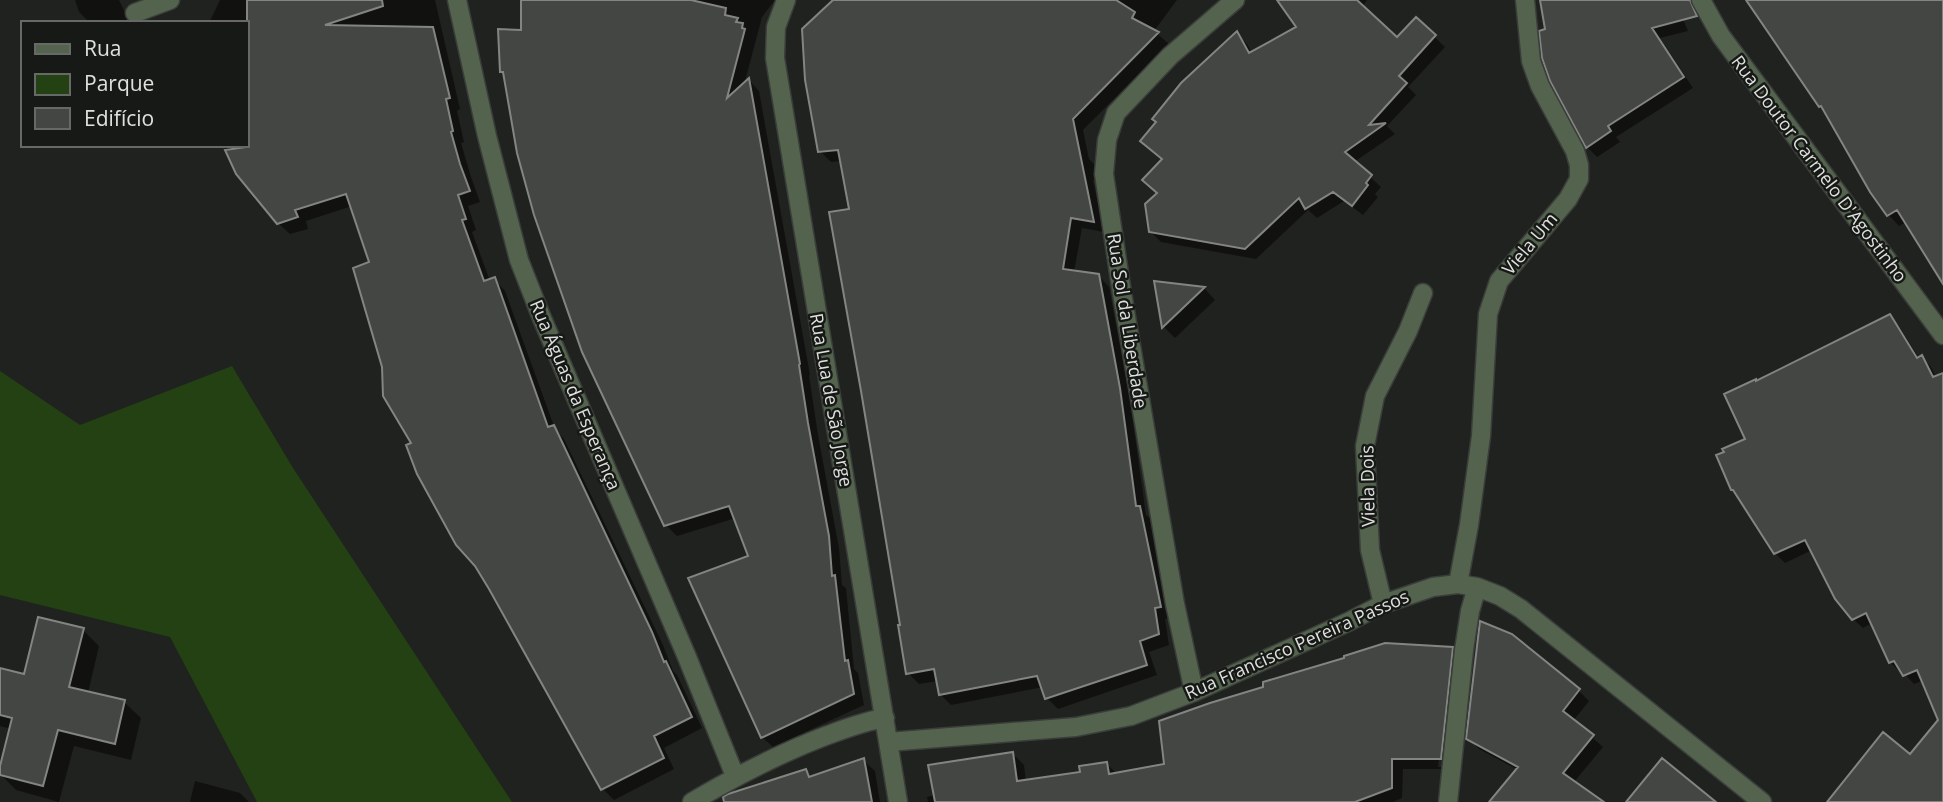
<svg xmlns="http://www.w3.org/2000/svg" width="1943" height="802" font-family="'Open Sans',sans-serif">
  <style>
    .green { fill: #234113 }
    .shadow { fill: #0007; fill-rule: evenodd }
    .building { fill: #434642; stroke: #828581; stroke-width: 2 }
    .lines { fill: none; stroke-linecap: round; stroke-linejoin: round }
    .minor-casing { stroke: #3b3d3a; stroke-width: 21 }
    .minor { stroke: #53634d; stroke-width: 18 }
    .labels { text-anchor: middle; stroke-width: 5; stroke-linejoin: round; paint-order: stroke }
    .street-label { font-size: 18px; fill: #dfe1de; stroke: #171916 }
  </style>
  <rect width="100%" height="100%" fill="#20221f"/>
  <path class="green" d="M232,366L293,468L512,802H257L170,637L0,595V371L80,425Z"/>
  <path class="shadow" d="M75,0H119L130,23H90L79,12Z
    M220,0H435L460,109L457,111L464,142L461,143L471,177L480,202L468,206L476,230L472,232L490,281L494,279L505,291L555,429L564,439L663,645L673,671L677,675L702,728L664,748L674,769L614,800L603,789L491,588L414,444L372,264L352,206L306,221L308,229L290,234L278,223L228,151L221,145H247V23H209Z
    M523,0H775L762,17L744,85L749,80L759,91L810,375H809L818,435L839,548L842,585L846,588L854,669L858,673L864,705L773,747L762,737L750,557L736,518L677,536L666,525L505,75L502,72L523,32Z
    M836,0H1177L1154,31L1169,44L1083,130L1089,159L1104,174L1103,182L1093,180L1104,232L1082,228L1074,272L1098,275L1109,287L1130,400L1146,515L1150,518L1171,618L1165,619L1169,645L1149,652L1157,675L1058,709L1047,698L1043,687L951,705L940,694L938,681L919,684L908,673L851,210L842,161L831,162L820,151Z
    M1279,0H1367L1362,7L1397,40L1416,19L1445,47L1408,87L1416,95L1387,126L1395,134L1354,162L1381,187L1375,194L1378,197L1363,215L1344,201L1317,218L1308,210L1256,259L1161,242L1150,231L1158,193L1237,34L1247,44L1252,53L1299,28Z
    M1542,0H1675L1688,31L1660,38L1693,88L1616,137L1620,142L1597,157L1587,147L1552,81Z
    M1749,0H1943V281L1907,222L1899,226L1888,214L1826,111Z
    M1157,283L1205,289L1215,300L1175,338L1164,327Z
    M1889,316L1899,326L1919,358L1922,357L1931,367L1937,379L1943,385V802H1829L1911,757L1940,721L1924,680L1914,684L1902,671L1900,672L1890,662L1872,623L1863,628L1853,619L1812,550L1785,563L1775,553L1748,440L1757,383Z
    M83,630L99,646L88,693L124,702L141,718L131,760L74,746L59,802L16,790L0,774L11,729L0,726V670L25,676Z
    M1511,636L1579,691L1589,701L1573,721L1603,747L1574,782L1601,802H1491L1518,770L1479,749L1468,738Z
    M1452,649L1463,660L1452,769H1403L1402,798L1393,802H928L927,797L935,795L1013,754L1024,765L1026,782L1082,774L1107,764L1117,774L1166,766ZM1450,656H1454L1442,767H1438Z
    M863,760L875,771L880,802H732L806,771L812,777Z
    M195,781L240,793L249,802H190Z"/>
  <path class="building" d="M247,0H382L383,6L325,25L433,27L450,98L446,99L453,131L451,132L460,164L470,191L458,195L466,219L462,220L484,281L495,277L548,427L554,425L652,632L664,662L666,661L692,717L654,736L664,758L601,790L489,589L475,566L456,545L417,474L406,445L411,443L383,396L382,367L353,268L369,262L346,194L295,210L298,217L277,224L236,174L225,150L247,147Z
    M521,0H691L726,8L725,15L738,18L736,22L743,23L742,28L745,29L727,98L749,78L800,364L799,365L808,423L829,536L832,576L835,575L845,661L848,660L854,694L761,738L688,578L748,556L729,506L664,526L582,352L534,215L517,153L503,72H500L498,29L521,30Z
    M833,0H1116L1135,12L1132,18L1159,32L1073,119L1094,222L1071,218L1063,269L1099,274L1120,388L1136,506H1140L1161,607L1155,608L1159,634L1140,641L1147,665L1045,699L1037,676L939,695L934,669L906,674L898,625H900L861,391L829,212L849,209L838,150L818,152L805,80L802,29Z
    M1277,0H1357L1397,37L1416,17L1436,35L1399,76L1407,83L1369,125L1386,123L1345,152L1372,175L1366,183L1368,185L1352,206L1333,192L1305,209L1299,198L1245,249L1149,232L1145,204L1157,193L1142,180L1162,159L1140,141L1156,122L1152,119L1181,83L1237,31L1249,53L1296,27Z
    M1540,0H1690L1697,16L1652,28L1684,77L1608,126L1611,131L1586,148L1550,81L1542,58L1539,31L1545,29Z
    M1746,0H1943V284L1897,210L1887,216L1870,192L1821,106L1819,107Z
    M1154,281L1205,287L1162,328Z
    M1890,314L1917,358L1922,355L1933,377L1943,373V802H1827L1883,732L1910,754L1938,720L1917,670L1903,676L1894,661L1889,663L1866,613L1852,620L1835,599L1805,540L1774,554L1733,490H1731L1716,455L1724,452L1722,449L1745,439L1724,394L1756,379V381Z
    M38,617L84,628L69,687L125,700L115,744L58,730L43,786L0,775V766L12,718L0,715V668L24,674Z
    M1480,621L1512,634L1580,689L1563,711L1594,735L1563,773L1604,802H1489L1518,767L1466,739Z
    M1385,643L1453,647L1441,759H1392V788L1355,802H935L928,765L1013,752L1017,781L1080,772L1079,766L1107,762L1109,774L1164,764L1159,721L1210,703L1263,687V682L1344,658V656Z
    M864,758L872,802H724L723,797L728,794L806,769L809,777Z
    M1662,758L1716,802H1626Z"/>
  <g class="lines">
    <g class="minor-casing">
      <path id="minor" d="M457,0L487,136L519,260L541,316L687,657L735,776
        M786,0L776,27L775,58L898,802
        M1701,0L1721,36L1943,335
        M135,13L170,0
        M1458,584L1469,525L1481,436L1488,314L1499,281L1568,199L1579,179V165L1575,151L1540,86L1531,61L1525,0
        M1383,604L1370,550L1365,446L1375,396L1408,331L1423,293
        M1194,692L1175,604L1122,293L1104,174L1107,140L1116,113L1170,56L1235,0
        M888,742L1076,727L1131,716L1194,692L1348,622L1383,604L1433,587L1458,584L1477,587L1500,596L1521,609L1762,802
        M692,802C736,776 780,753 828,735C847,728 865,721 885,718
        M1448,802L1464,650L1470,611L1477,587"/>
    </g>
    <use href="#minor" class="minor"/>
  </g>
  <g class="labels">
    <g class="street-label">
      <text transform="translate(1819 169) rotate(53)" y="6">Rua Doutor Carmelo D'Agostinho</text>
      <text transform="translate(1530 244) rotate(-50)" y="6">Viela Um</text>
      <text transform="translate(1127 321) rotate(81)" y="6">Rua Sol da Liberdade</text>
      <text transform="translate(575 395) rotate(67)" y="6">Rua Águas da Esperança</text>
      <text transform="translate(831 400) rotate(80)" y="6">Rua Lua de São Jorge</text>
      <text transform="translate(1368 486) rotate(-91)" y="6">Viela Dois</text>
      <text transform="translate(1297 645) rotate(-24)" y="6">Rua Francisco Pereira Passos</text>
    </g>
  </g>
  <rect x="21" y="21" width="228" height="126" fill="#171916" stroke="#676966" stroke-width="2"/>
  <rect x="35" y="44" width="35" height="10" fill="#53634d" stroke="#676966" stroke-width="2"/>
  <text x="84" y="56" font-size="21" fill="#dfe1de">Rua</text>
  <rect x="35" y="74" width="35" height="21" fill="#234113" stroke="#676966" stroke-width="2"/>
  <text x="84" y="91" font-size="21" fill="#dfe1de">Parque</text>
  <rect x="35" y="108" width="35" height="21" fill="#434642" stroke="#676966" stroke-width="2"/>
  <text x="84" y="126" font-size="21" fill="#dfe1de">Edifício</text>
</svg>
